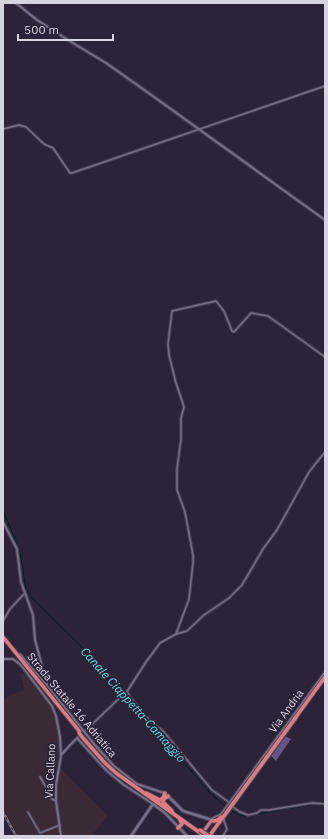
<svg xmlns="http://www.w3.org/2000/svg" width="328" height="839" font-family="'IBM Plex Sans',sans-serif">
  <style>
    .industrial { fill: #392a36 }
    .forest { fill: #685387 }
    .lines { fill: none; stroke-linecap: round; stroke-linejoin: round }
    .stream { stroke: #021d1e; stroke-width: 1 }
    .minor-casing { stroke: #474051; stroke-width: 3.5 }
    .tertiary-casing { stroke: #474051; stroke-width: 4 }
    .secondary-casing { stroke: #474051; stroke-width: 4.5 }
    .primary-casing { stroke: #474051; stroke-width: 5 }
    .trunk-casing { stroke: #474051; stroke-width: 5.5 }
    .minor { stroke: #766d86; stroke-width: 1.5 }
    .tertiary { stroke: #766d86; stroke-width: 2 }
    .secondary { stroke: #766d86; stroke-width: 2.5 }
    .primary { stroke: #c57783; stroke-width: 3 }
    .trunk { stroke: #e07a82; stroke-width: 3.5 }
    .rail-casing { stroke: #7c7587; stroke-width: 2.5 }
    .rail { stroke: #2c2338; stroke-width: 1; stroke-dasharray: 3; stroke-linecap: butt }
    .trunk-bridge-casing { stroke: #474051; stroke-width: 5.5; stroke-linecap: butt }
    .trunk-bridge { stroke: #e07a82; stroke-width: 3.5 }
    .labels { text-anchor: middle; stroke-width: 3.5; stroke-linejoin: round; paint-order: stroke }
    .street-label { font-size: 11px; fill: #d8d3e1; stroke: #2c2338 }
    .water-label { font-size: 12px; font-style: italic; fill: #59dcdc; stroke: #2c2338 }
  </style>
  <rect width="100%" height="100%" fill="#2c2338"/>
  <path class="industrial" d="M25,673L49,704L56,721L59,735L60,748L58,766L108,816L91,836H18L3,809V700L13,694L24,690L21,674Z"/>
  <path class="forest" d="M285,736L291,739L276,761L271,756Z"/>
  <g class="lines">
    <path class="stream" d="M3,510L20,552L26,589L30,596L101,666L211,794L226,807
      M231,810L239,815L246,816L314,804L325,806"/>
    <g class="minor-casing">
      <path id="minor" d="M3,129L19,125L26,127L44,144L53,148L70,173H72L325,86
        M3,621L10,609L24,594
        M176,634L189,599L193,563V555L185,512L177,490V469L181,439V418L184,407L176,383L169,355L168,344L172,311L216,301L224,311L232,331L234,332L251,313L268,316L325,357
        M20,654L46,684
        M127,691L130,697L150,721L163,731L212,790L230,803
        M85,731L128,690L146,662L160,643L176,634L187,631L204,615L229,598L242,585L263,549L277,530L309,472L325,452
        M40,777L50,794
        M56,794L53,795L50,794L52,799L56,801
        M233,807L240,812L248,815L257,813L261,810H269L312,803L325,804
        M28,812L40,833L60,825
        M212,820L213,818L221,814L325,672
        M223,836L227,829L224,821V818L297,718"/>
    </g>
    <g class="tertiary-casing">
      <path id="tertiary" d="M16,3L37,20L68,40L106,63L143,89L325,220
        M3,522L17,549L21,582L33,615L35,640L47,685L94,744L114,766L137,784L164,793
        M3,659H13L21,665L52,706L56,716L60,737L61,756L56,785V801L61,836
        M77,738L106,770L124,785L153,804
        M61,755L73,742L81,735"/>
    </g>
    <g class="secondary-casing">
      <path id="secondary" d="M168,796L183,811L212,820
        M131,836L153,804L165,813L187,836"/>
    </g>
    <g class="primary-casing">
      <path id="primary" d="M200,836L212,820"/>
    </g>
    <g class="trunk-casing">
      <path id="trunk" d="M3,637L80,732
        M83,738L105,763L116,773L199,832
        M146,793L160,800L163,798L165,793
        M168,796L164,799L163,802L172,811
        M214,821L218,820L221,817
        M178,828L182,824L180,820
        M210,835L325,677"/>
    </g>
    <use href="#minor" class="minor"/>
    <use href="#tertiary" class="tertiary"/>
    <use href="#secondary" class="secondary"/>
    <use href="#primary" class="primary"/>
    <use href="#trunk" class="trunk"/>
    <g class="rail-casing">
      <path id="rail" d="M3,812L16,836"/>
    </g>
    <use href="#rail" class="rail"/>
    <g class="trunk-bridge-casing">
      <path id="trunk-bridge" d="M79,733L83,738
        M200,830L209,836"/>
    </g>
    <use href="#trunk-bridge" class="trunk-bridge"/>
  </g>
  <g class="labels">
    <g class="street-label">
      <text transform="translate(72 705) rotate(50)" y="4">Strada Statale 16 Adriatica</text>
      <text transform="translate(286 711) rotate(-54)" y="4">Via Andria</text>
      <text transform="translate(50 771) rotate(-87)" y="4">Via Callano</text>
    </g>
    <g class="water-label">
      <text transform="translate(133 705) rotate(48)" y="4">Canale Ciappetta-Camaggio</text>
    </g>
  </g>
  <rect width="328" height="839" fill="none" stroke="#d8d3e1" stroke-width="8"/>
  <path d="M18 34v6h95v-6" fill="none" stroke="#d8d3e1" stroke-width="2"/>
  <text x="24" y="34" font-size="12" fill="#d8d3e1" stroke="#2c2338" stroke-width="3" paint-order="stroke">500 m</text>
</svg>
